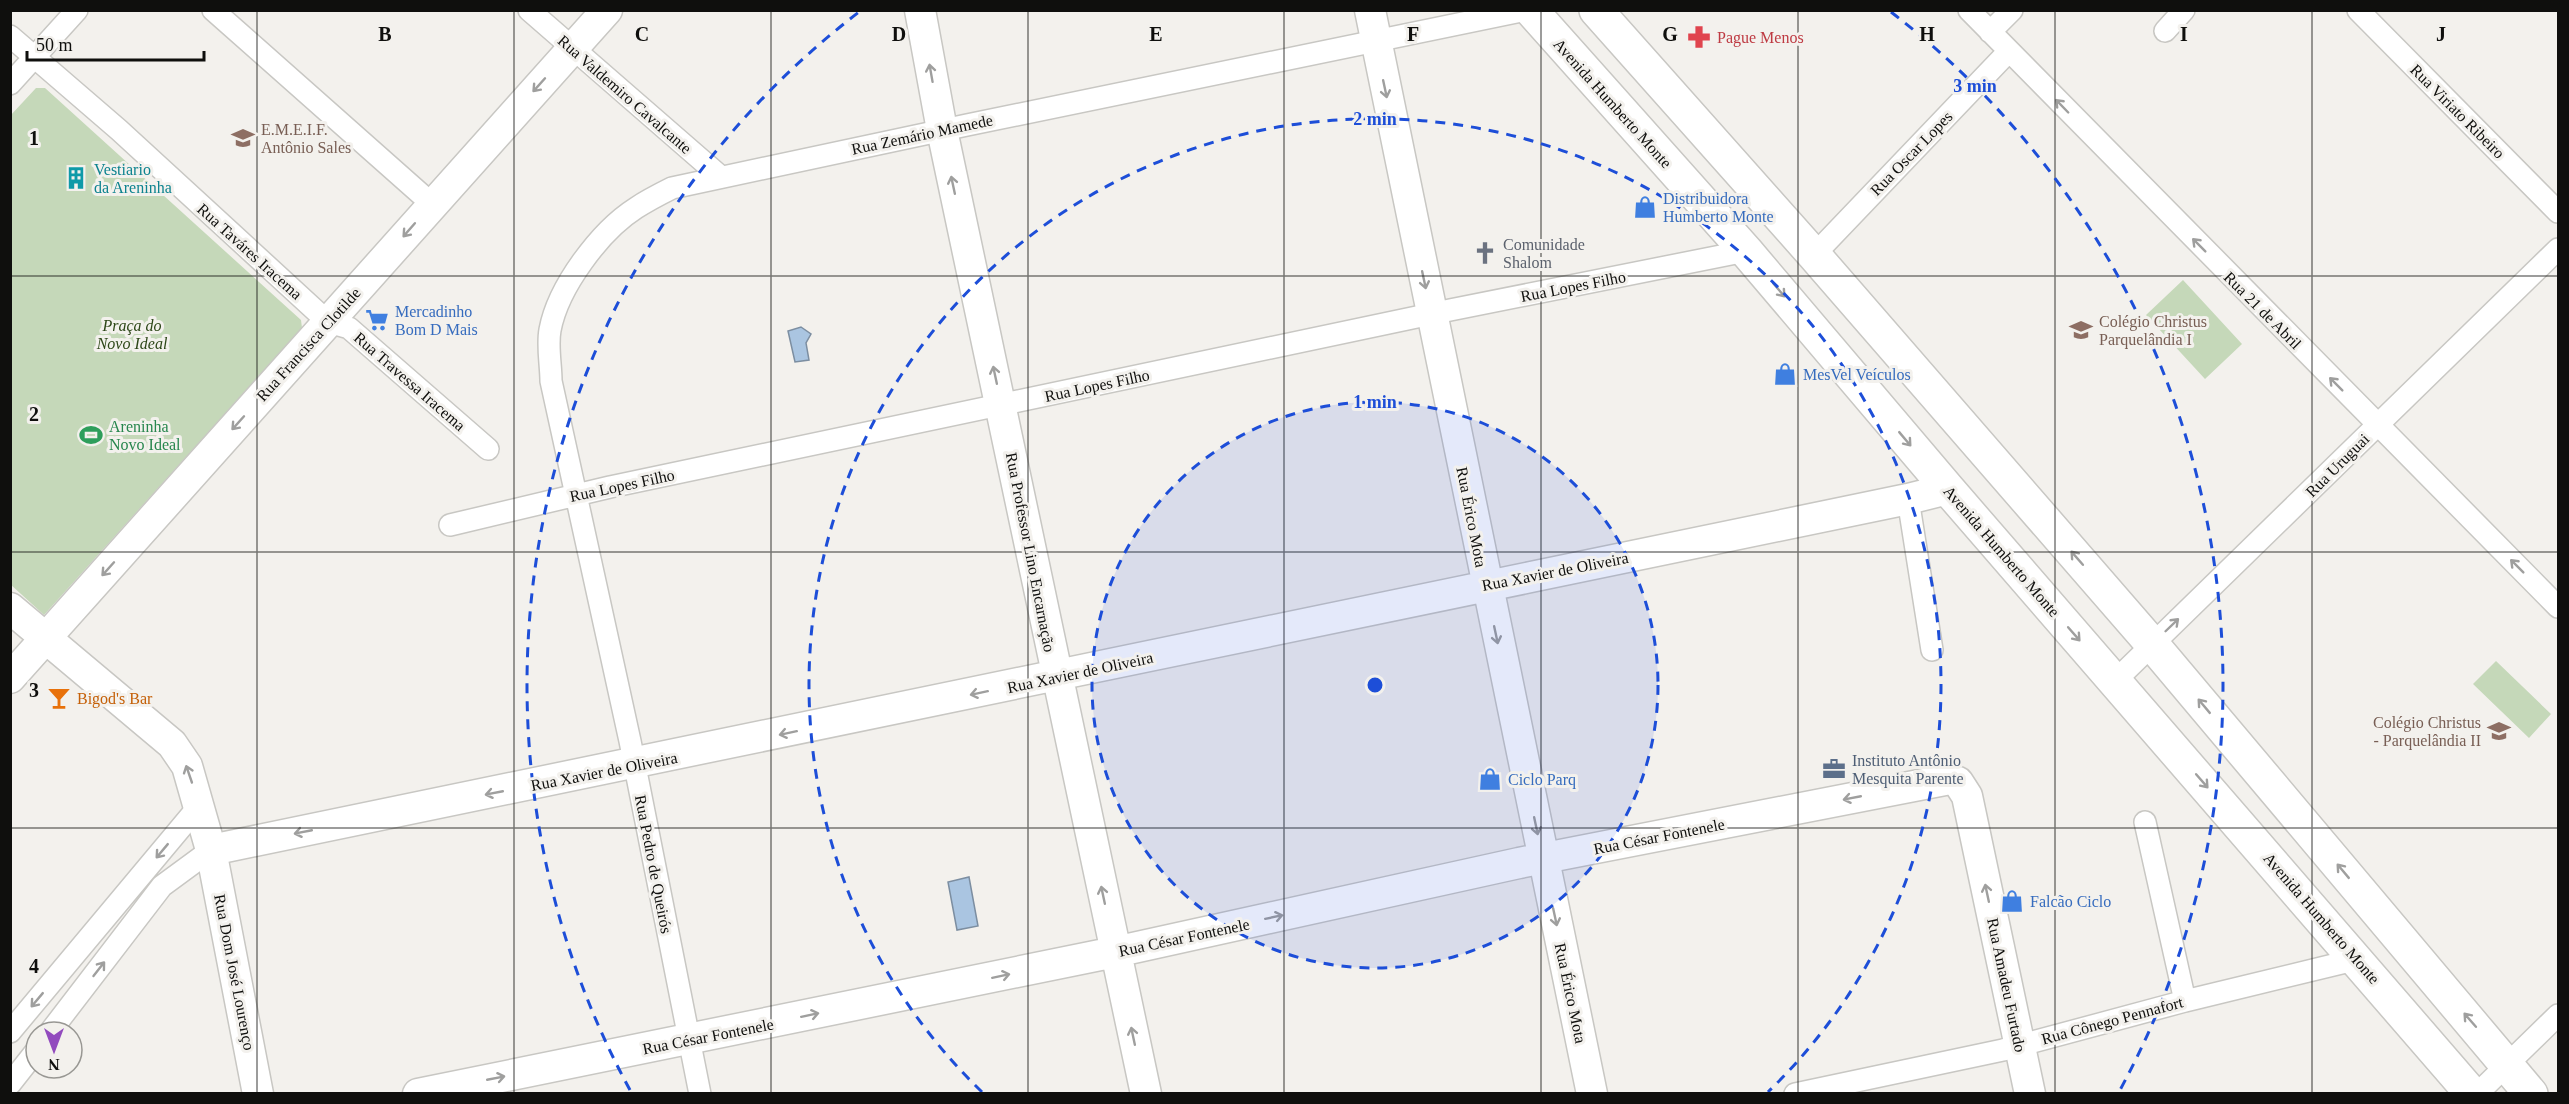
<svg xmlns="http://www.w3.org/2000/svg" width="2569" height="1104" font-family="Georgia,serif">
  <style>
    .green { fill: #c5d8b9 }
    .water { fill: #aac5e1; stroke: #7c8ea1; stroke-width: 1.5 }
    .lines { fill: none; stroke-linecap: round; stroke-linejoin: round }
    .street-casing { stroke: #c8c7c3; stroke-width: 24 }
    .secondary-casing { stroke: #c8c7c3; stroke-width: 33 }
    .primary-casing { stroke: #c8c7c3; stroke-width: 36 }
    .street { stroke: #fff; stroke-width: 21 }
    .secondary { stroke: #fff; stroke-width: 30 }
    .primary { stroke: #fff; stroke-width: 33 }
    .oneway { stroke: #9f9f9e }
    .grid { fill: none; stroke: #0f0f0d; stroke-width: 1.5; stroke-opacity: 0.55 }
    .ring { fill: none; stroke: #1d4ed8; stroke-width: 3; stroke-dasharray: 10 8 }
    .labels { text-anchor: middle; stroke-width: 6; stroke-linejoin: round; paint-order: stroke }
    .health-label { font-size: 16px; fill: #be3a42; stroke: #f3f1ed; text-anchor: start }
    .street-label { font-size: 16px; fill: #0f0f0d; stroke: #f3f1ed }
    .education-label { font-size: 16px; fill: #785e54; stroke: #f3f1ed; text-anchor: start }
    .culture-label { font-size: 16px; fill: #0d838f; stroke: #f3f1ed; text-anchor: start }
    .shop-label { font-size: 16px; fill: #366cbe; stroke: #f3f1ed; text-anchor: start }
    .worship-label { font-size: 16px; fill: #5b616d; stroke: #f3f1ed; text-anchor: start }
    .park-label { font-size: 16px; font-style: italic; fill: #2d4718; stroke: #f3f1ed }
    .leisure-label { font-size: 16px; fill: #27864d; stroke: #f3f1ed; text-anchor: start }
    .food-label { font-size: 16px; fill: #c56008; stroke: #f3f1ed; text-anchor: start }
    .service-label { font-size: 16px; fill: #4e5e75; stroke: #f3f1ed; text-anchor: start }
    .grid-label { font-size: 20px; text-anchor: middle; font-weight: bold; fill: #0f0f0d; stroke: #f3f1ed; stroke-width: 6; stroke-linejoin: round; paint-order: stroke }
    .centre { fill: #1d4ed8; stroke: #f3f1ed; stroke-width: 3 }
    .ring-label { font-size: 18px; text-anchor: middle; font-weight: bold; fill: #1d4ed8; stroke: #f3f1ed; stroke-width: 6; stroke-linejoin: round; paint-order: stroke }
  </style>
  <rect width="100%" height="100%" fill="#f3f1ed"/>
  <path class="green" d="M36,88H45L301,320L302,328L44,615L10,584V116Z
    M2183,280L2242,344L2205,379L2146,315Z
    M2496,661L2551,714L2529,738L2473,684Z"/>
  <path class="water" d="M801,327L811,334L806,343L809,360L795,362L788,331Z
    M969,877L978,926L957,930L948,882Z"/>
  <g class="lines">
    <g class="street-casing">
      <path id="street" d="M213,10L432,204
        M529,10L721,177
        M1969,10L2558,607
        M2358,10L2558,212
        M2165,31L2184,10
        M1990,32L2012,10
        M10,36L119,130L328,322L349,328L488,449
        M10,84L77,10
        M1814,255L2009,51
        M1908,499L1932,650
        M450,525L610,487L1450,310L1746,251
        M2115,681L2558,249
        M2145,822L2185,1001
        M10,1032L199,806
        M50,1032L162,886L211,850
        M10,1084L36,1051
        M700,1094L630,741L551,381C551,365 547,346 550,330C558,287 600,231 636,208C648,200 660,194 672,188L967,125L1526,10
        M1795,1094L2003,1050L2185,1001L2358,959
        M2477,1094L2558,1015"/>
    </g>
    <g class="secondary-casing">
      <path id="secondary" d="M920,10L942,130L1146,1094
        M1370,10L1592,1094
        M10,608L172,744L187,766L211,850L258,1094
        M10,678L607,10
        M211,850C777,737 1342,615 1908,499L1948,489
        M418,1094L1115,952L1519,863L1950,779L1958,782L1967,796L2030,1094"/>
    </g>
    <g class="primary-casing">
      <path id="primary" d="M1531,10L1746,251L1948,489L2472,1094
        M1596,10L1814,255L2152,644L2531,1094"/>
    </g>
    <use href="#street" class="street"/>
    <use href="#secondary" class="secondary"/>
    <use href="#primary" class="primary"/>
  </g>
  <defs><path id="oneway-shaft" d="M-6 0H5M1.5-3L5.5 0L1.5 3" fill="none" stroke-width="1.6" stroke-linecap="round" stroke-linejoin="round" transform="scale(1.5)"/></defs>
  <g class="oneway">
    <use href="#oneway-shaft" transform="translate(931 73) rotate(-100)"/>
    <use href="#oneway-shaft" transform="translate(539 85) rotate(132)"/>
    <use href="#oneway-shaft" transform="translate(1385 89) rotate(78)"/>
    <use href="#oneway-shaft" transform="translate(2062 106) rotate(-134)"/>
    <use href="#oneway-shaft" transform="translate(953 185) rotate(-102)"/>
    <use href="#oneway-shaft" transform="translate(409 230) rotate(131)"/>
    <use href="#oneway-shaft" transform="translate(2199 245) rotate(-135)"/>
    <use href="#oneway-shaft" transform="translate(1424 280) rotate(78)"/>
    <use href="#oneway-shaft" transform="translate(1779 290) rotate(50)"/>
    <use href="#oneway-shaft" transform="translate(995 375) rotate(-102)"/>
    <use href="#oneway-shaft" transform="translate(2336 384) rotate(-135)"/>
    <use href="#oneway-shaft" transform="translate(238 423) rotate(132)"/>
    <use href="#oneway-shaft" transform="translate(1905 439) rotate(50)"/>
    <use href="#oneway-shaft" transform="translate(2077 558) rotate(-131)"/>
    <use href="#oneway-shaft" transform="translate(2517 566) rotate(-135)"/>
    <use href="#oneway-shaft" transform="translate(108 569) rotate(132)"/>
    <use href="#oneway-shaft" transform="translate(2172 625) rotate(-44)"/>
    <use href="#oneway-shaft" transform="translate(2074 634) rotate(49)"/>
    <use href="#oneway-shaft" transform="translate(1496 635) rotate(78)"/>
    <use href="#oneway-shaft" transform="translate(979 693) rotate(168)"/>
    <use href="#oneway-shaft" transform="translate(2204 706) rotate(-130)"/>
    <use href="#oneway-shaft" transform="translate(788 733) rotate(168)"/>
    <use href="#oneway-shaft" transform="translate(189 774) rotate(-109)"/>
    <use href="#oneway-shaft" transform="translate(2202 781) rotate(49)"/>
    <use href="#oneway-shaft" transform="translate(494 793) rotate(169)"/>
    <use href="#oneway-shaft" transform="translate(1852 798) rotate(169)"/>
    <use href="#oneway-shaft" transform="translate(1536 826) rotate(78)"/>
    <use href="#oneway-shaft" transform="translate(303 832) rotate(169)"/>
    <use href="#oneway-shaft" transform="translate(162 851) rotate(130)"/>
    <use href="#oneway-shaft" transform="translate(2343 871) rotate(-130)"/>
    <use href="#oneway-shaft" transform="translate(1987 893) rotate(-102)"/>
    <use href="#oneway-shaft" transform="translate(1103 895) rotate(-102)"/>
    <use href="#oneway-shaft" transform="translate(1274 917) rotate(-12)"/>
    <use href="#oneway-shaft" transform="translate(1555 917) rotate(78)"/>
    <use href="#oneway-shaft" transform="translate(99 969) rotate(-52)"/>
    <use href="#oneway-shaft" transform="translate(1001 976) rotate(-12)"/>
    <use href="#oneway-shaft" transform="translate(37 1000) rotate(130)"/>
    <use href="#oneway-shaft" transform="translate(810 1015) rotate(-12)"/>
    <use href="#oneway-shaft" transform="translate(2470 1020) rotate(-131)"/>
    <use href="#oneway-shaft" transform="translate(1133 1036) rotate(-102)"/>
    <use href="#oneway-shaft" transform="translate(496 1078) rotate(-11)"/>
  </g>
  <path class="grid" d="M257,10V1094M514,10V1094M771,10V1094M1028,10V1094M1284,10V1094M1541,10V1094M1798,10V1094M2055,10V1094M2312,10V1094M10,276H2558M10,552H2558M10,828H2558"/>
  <circle cx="1375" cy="685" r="283" fill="#1d4ed8" fill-opacity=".12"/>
  <g class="ring">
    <circle cx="1375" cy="685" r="283"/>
    <path d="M982 1092A566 566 0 1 1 1768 1092"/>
    <path d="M630 1090A848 848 0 0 1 859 12M1891 12A848 848 0 0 1 2120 1090"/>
  </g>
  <defs>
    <g id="pharmacy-bare" transform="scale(1.8)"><path d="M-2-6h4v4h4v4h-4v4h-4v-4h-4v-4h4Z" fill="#e0444e" stroke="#f3f1ed" stroke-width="2.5" paint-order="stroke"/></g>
    <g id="school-bare" transform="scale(1.8)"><path d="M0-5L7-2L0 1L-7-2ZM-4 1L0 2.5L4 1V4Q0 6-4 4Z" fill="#8d6e63" stroke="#f3f1ed" stroke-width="2.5" paint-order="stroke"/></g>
    <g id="building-bare" transform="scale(1.8)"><path d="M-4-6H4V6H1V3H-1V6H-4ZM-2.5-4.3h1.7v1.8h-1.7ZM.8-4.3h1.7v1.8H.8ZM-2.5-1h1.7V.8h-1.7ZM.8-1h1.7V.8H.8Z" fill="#0f9aa8" stroke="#f3f1ed" stroke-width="2.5" paint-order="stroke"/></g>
    <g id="shop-bare" transform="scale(1.8)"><path d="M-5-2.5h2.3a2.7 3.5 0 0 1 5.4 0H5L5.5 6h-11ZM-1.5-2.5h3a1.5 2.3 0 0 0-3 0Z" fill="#3f7fe0" stroke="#f3f1ed" stroke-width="2.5" paint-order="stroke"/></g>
    <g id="church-bare" transform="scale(1.8)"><path d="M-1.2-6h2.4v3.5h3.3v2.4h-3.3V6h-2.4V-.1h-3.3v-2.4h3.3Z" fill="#6b7280" stroke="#f3f1ed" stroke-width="2.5" paint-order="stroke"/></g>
    <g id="supermarket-bare" transform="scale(1.8)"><path d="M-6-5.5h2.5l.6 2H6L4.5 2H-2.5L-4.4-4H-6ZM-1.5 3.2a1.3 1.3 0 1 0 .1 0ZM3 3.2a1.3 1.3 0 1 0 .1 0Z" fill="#3f7fe0" stroke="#f3f1ed" stroke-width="2.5" paint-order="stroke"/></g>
    <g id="stadium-bare" transform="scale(1.8)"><path d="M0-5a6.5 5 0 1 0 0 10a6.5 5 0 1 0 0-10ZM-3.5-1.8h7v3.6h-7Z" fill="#2e9e5b" stroke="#f3f1ed" stroke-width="2.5" paint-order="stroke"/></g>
    <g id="bar-bare" transform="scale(1.8)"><path d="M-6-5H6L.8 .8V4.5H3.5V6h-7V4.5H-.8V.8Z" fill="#e8710a" stroke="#f3f1ed" stroke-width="2.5" paint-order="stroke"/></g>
    <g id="office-bare" transform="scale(1.8)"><path d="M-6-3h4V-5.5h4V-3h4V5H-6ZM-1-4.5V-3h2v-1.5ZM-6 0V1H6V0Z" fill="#5c6f8a" stroke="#f3f1ed" stroke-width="2.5" paint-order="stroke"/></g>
  </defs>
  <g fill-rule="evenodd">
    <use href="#pharmacy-bare" x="1699" y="37"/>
    <use href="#school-bare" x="243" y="138"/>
    <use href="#building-bare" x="76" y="178"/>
    <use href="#shop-bare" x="1645" y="207"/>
    <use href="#church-bare" x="1485" y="253"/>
    <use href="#supermarket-bare" x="377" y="320"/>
    <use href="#school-bare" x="2081" y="330"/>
    <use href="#shop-bare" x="1785" y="374"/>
    <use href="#stadium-bare" x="91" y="435"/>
    <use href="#bar-bare" x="59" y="698"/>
    <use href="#school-bare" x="2499" y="731"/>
    <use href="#office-bare" x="1834" y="769"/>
    <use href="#shop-bare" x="1490" y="779"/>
    <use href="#shop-bare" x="2012" y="901"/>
  </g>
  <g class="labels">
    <g class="health-label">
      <text x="1717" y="43">Pague Menos</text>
    </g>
    <g class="street-label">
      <text transform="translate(625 94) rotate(41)" y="6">Rua Valdemiro Cavalcante</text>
      <text transform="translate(1613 103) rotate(48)" y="6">Avenida Humberto Monte</text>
      <text transform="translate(2458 111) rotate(45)" y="6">Rua Viriato Ribeiro</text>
      <text transform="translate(922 134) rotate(-12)" y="6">Rua Zemário Mamede</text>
      <text transform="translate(1911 153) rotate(-46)" y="6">Rua Oscar Lopes</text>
      <text transform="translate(250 251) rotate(42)" y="6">Rua Taváres Iracema</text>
      <text transform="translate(1573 286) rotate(-11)" y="6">Rua Lopes Filho</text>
      <text transform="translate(2263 310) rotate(45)" y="6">Rua 21 de Abril</text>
      <text transform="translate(308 344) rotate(-48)" y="6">Rua Francisca Clotilde</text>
      <text transform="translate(410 381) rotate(41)" y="6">Rua Travessa Iracema</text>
      <text transform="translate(1097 385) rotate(-12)" y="6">Rua Lopes Filho</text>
      <text transform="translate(2337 465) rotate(-45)" y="6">Rua Uruguai</text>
      <text transform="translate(622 485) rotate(-12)" y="6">Rua Lopes Filho</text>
      <text transform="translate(1472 517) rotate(79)" y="6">Rua Érico Mota</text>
      <text transform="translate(2002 551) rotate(49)" y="6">Avenida Humberto Monte</text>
      <text transform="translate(1031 552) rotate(79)" y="6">Rua Professor Lino Encarnação</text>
      <text transform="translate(1555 571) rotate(-11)" y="6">Rua Xavier de Oliveira</text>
      <text transform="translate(1080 672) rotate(-12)" y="6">Rua Xavier de Oliveira</text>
      <text transform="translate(604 771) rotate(-11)" y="6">Rua Xavier de Oliveira</text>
      <text transform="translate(1659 836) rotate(-11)" y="6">Rua César Fontenele</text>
      <text transform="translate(654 864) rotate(79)" y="6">Rua Pedro de Queirós</text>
      <text transform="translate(2322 918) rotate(49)" y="6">Avenida Humberto Monte</text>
      <text transform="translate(1184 937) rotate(-12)" y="6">Rua César Fontenele</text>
      <text transform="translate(235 972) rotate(79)" y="6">Rua Dom José Lourenço</text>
      <text transform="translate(2007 985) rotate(78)" y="6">Rua Amadeu Furtado</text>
      <text transform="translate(1571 993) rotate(78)" y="6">Rua Érico Mota</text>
      <text transform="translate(2112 1020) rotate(-15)" y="6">Rua Cônego Pennafort</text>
      <text transform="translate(708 1036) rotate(-11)" y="6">Rua César Fontenele</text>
    </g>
    <g class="education-label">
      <text x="261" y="135">E.M.E.I.F.<tspan x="261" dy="18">Antônio Sales</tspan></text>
      <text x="2099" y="327">Colégio Christus<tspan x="2099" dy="18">Parquelândia I</tspan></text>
      <text x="2481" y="728" text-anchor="end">Colégio Christus<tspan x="2481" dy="18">- Parquelândia II</tspan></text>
    </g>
    <g class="culture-label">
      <text x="94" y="175">Vestiario<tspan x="94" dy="18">da Areninha</tspan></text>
    </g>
    <g class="shop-label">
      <text x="1663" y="204">Distribuidora<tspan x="1663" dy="18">Humberto Monte</tspan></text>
      <text x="395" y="317">Mercadinho<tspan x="395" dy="18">Bom D Mais</tspan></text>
      <text x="1803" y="380">MesVel Veículos</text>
      <text x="1508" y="785">Ciclo Parq</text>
      <text x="2030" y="907">Falcão Ciclo</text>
    </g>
    <g class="worship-label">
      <text x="1503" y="250">Comunidade<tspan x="1503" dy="18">Shalom</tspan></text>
    </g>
    <g class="park-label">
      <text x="132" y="331">Praça do<tspan x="132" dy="18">Novo Ideal</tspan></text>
    </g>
    <g class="leisure-label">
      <text x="109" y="432">Areninha<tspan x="109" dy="18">Novo Ideal</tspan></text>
    </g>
    <g class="food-label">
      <text x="77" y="704">Bigod's Bar</text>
    </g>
    <g class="service-label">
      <text x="1852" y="766">Instituto Antônio<tspan x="1852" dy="18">Mesquita Parente</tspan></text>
    </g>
  </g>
  <g class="grid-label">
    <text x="385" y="41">B</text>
    <text x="642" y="41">C</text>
    <text x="899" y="41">D</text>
    <text x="1156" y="41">E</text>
    <text x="1413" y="41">F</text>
    <text x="1670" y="41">G</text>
    <text x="1927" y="41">H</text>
    <text x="2184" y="41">I</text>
    <text x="2441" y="41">J</text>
    <text x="34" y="145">1</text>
    <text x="34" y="421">2</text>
    <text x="34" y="697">3</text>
    <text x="34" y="973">4</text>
  </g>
  <circle cx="1375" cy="685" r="9" class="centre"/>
  <g class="ring-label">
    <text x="1975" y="92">3 min</text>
    <text x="1375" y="125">2 min</text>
    <text x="1375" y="408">1 min</text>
  </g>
  <rect width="2569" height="1104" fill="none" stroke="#0f0f0d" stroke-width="24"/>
  <g transform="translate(54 1050) rotate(180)"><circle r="28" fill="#f3f1ed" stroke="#989793" stroke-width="1.5"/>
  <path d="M0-4.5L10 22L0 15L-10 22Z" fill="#924bbe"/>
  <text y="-9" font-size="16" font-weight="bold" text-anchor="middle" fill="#0f0f0d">N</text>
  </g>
  <path d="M27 51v9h177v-9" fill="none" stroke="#0f0f0d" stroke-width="3"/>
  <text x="36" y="51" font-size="18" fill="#0f0f0d" stroke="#f3f1ed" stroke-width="4.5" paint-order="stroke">50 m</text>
</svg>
